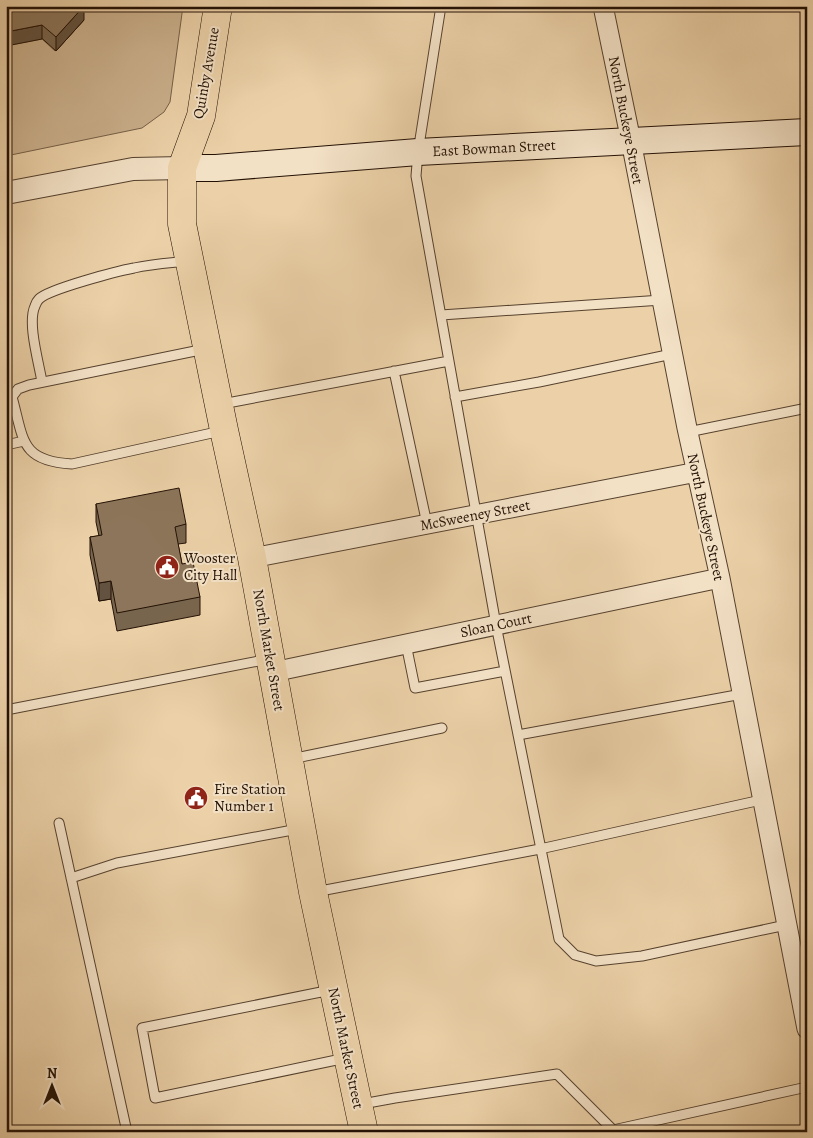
<svg xmlns="http://www.w3.org/2000/svg" width="813" height="1138" font-family="Alegreya,serif">
  <style>
    .green { fill: #cab08c; stroke: #766048 }
    .lines { fill: none; stroke-linecap: round; stroke-linejoin: round }
    .service-casing { stroke: #55412e; stroke-width: 11 }
    .minor-casing { stroke: #55412e; stroke-width: 21 }
    .tertiary-casing { stroke: #55412e; stroke-width: 24 }
    .secondary-casing { stroke: #231105; stroke-width: 28 }
    .primary-casing { stroke: #231105; stroke-width: 29 }
    .service { stroke: #f3e1c6; stroke-width: 9 }
    .minor { stroke: #f3e1c6; stroke-width: 19 }
    .tertiary { stroke: #f3e1c6; stroke-width: 22 }
    .secondary { stroke: #f3e1c6; stroke-width: 26 }
    .primary { stroke: #ecd1a8; stroke-width: 28 }
    .wall { fill: #78654d; stroke: #231105 }
    .shaded-wall { fill: #62523f; stroke: #231105 }
    .building { fill: #8c755a; stroke: #231105 }
    .labels { text-anchor: middle; stroke-width: 4; stroke-linejoin: round; paint-order: stroke }
    .street-label { font-size: 15px; fill: #231105; stroke: #f3e1c6 }
    .poi-label { font-size: 15px; fill: #231105; stroke: #f3e1c6; text-anchor: start }
  </style>
  <rect width="100%" height="100%" fill="#ecd1a8"/>
  <filter id="stains"><feTurbulence type="fractalNoise" baseFrequency=".004" numOctaves="4"/><feColorMatrix values="0 0 0 0 .2 0 0 0 0 .09 0 0 0 0 .02 0 0 0 .5 -.17"/></filter>
  <radialGradient id="worn" r=".72"><stop offset=".6" stop-color="#630" stop-opacity="0"/><stop offset="1" stop-color="#630" stop-opacity=".3"/></radialGradient>
  <path class="green" d="M76,6H183L170,102L164,112L142,128L6,156V46L42,39L55,51Z"/>
  <g class="lines">
    <g class="service-casing">
      <path id="service" d="M441,6L418,152L416,176L496,625L559,939L575,955L596,961L642,956L786,925
        M441,315L662,300
        M205,349L29,385L18,389L12,397C24,440 20,461 72,464L221,431
        M394,371L427,524
        M42,382C39,363 27,323 35,306C36,303 37,301 39,299C49,289 118,271 134,268C152,264 170,263 188,261
        M455,397L539,382L672,354
        M222,404L449,361
        M688,432L807,408
        M6,445L24,441
        M406,644L415,688L505,671
        M6,710L269,659
        M518,735L742,694
        M291,759L442,728
        M59,823L127,1132
        M71,878L117,863L298,829
        M315,892L540,849L761,800
        M331,990L142,1028L155,1098L346,1058
        M362,1104L395,1098L557,1074L613,1130L807,1087"/>
    </g>
    <g class="minor-casing">
      <path id="minor" d="M603,6L631,141L687,428L720,578L807,1029
        M252,558L697,472
        M273,672L720,578"/>
    </g>
    <g class="tertiary-casing">
      <path id="tertiary" d="M6,193L133,169L182,168"/>
    </g>
    <g class="secondary-casing">
      <path id="secondary" d="M182,168H216L418,152L807,132"/>
    </g>
    <g class="primary-casing">
      <path id="primary" d="M218,6L201,116L182,168V224L224,430L252,558L313,892L364,1132"/>
    </g>
    <use href="#service" class="service"/>
    <use href="#minor" class="minor"/>
    <use href="#tertiary" class="tertiary"/>
    <use href="#secondary" class="secondary"/>
    <use href="#primary" class="primary"/>
  </g>
  <path class="wall" d="M6,6L84,20L56,51Z
    M96,504L186,524V543L178,544L182,564L200,597V615L117,631L111,599L99,601L90,555V537L99,536L96,522Z"/>
  <path class="shaded-wall" d="M84,6V20L56,51V37Z
    M42,25V39L6,46V32Z
    M111,581V599L99,601V583Z"/>
  <path class="building" d="M6,6H84L56,37L42,25L6,32Z
    M179,488L186,524L175,527L182,564L193,562L200,597L117,613L111,581L99,583L90,537L102,535L96,504Z"/>
  <defs>
    <g id="civic-disc" transform="scale(1.25)"><circle r="9.5" fill="#8f2418" stroke="#f3e1c6"/><path d="M-.6-6.5H3V-4.5H.6V-3L4-1V1h2V6H-6V1h2V-1L-.6-3ZM-1.2 2.5V6h2.4V2.5Z" fill="#fff"/></g>
  </defs>
  <g fill-rule="evenodd">
    <use href="#civic-disc" x="167" y="567"/>
    <use href="#civic-disc" x="196" y="798"/>
  </g>
  <g class="labels">
    <g class="street-label">
      <text transform="translate(206 73) rotate(-80)" y="5">Quinby Avenue</text>
      <text transform="translate(626 120) rotate(79)" y="5">North Buckeye Street</text>
      <text transform="translate(494 148) rotate(-3)" y="5">East Bowman Street</text>
      <text transform="translate(475 515) rotate(-11)" y="5">McSweeney Street</text>
      <text transform="translate(706 517) rotate(78)" y="5">North Buckeye Street</text>
      <text transform="translate(496 625) rotate(-12)" y="5">Sloan Court</text>
      <text transform="translate(269 650) rotate(80)" y="5">North Market Street</text>
      <text transform="translate(346 1048) rotate(78)" y="5">North Market Street</text>
    </g>
    <g class="poi-label">
      <text x="184" y="563">Wooster<tspan x="184" dy="17">City Hall</tspan></text>
      <text x="214" y="794">Fire Station<tspan x="214" dy="17">Number 1</tspan></text>
    </g>
  </g>
  <rect width="813" height="1138" fill="none" stroke="#ecd1a8" stroke-width="25"/>
  <rect x="8" y="8" width="798" height="1123" fill="none" stroke="#231105" stroke-width="2.5"/>
  <rect x="12" y="12" width="788" height="1113" fill="none" stroke="#231105"/>
  <g transform="translate(52 1086)" stroke="#f3e1c6" stroke-width="4" paint-order="stroke">
  <path d="M0-4L9 19L0 12L-9 19Z" fill="#231105"/>
  <text y="-8" font-size="14" font-weight="bold" text-anchor="middle" fill="#231105">N</text>
  </g>
  <rect width="100%" height="100%" filter="url(#stains)"/>
  <rect width="100%" height="100%" fill="url(#worn)"/>
</svg>
